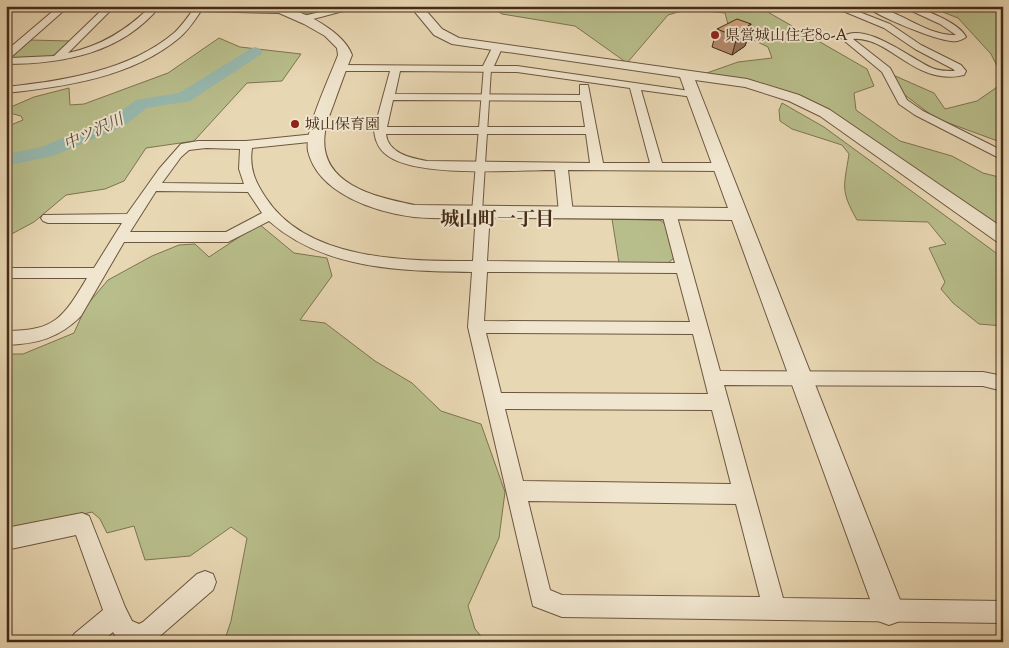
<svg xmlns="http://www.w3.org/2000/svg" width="1009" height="648" font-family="'Sorts Mill Goudy','Noto Serif JP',serif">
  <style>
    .green { fill: #b8be8b; stroke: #7e7452 }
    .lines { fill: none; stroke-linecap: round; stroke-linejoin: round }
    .river { fill: #97b9af; fill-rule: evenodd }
    .pedestrian-casing { stroke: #6d563f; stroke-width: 2 }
    .minor-casing { stroke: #6d563f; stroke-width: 2 }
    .tertiary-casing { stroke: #6d563f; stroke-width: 2 }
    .pedestrian { fill: #f0e5ce; fill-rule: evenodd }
    .minor { fill: #f0e5ce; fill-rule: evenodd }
    .tertiary { fill: #f0e5ce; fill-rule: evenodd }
    .wall { fill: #b58b6d; stroke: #442b18 }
    .shaded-wall { fill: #947159; stroke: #442b18 }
    .building { fill: #d3a27f; stroke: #442b18 }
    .poi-dot { fill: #8f2418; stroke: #f0e5ce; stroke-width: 2 }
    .labels { text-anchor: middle; stroke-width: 4; stroke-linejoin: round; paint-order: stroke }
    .far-poi-label { font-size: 15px; fill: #442b18; stroke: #f0e5ce; text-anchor: start }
    .far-water-label { font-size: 16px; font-style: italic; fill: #594e3e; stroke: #f0e5ce }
    .neighbourhood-label { font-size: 19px; font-weight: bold; fill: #442b18; stroke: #f0e5ce }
  </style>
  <rect width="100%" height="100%" fill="#e8d7b3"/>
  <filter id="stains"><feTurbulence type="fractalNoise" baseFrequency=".004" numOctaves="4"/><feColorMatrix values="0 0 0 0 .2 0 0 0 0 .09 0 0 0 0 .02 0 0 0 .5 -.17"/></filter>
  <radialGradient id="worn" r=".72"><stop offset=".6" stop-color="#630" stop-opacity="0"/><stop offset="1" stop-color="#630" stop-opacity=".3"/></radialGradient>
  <path class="green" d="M278,6H346L312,14H304Z
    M489,6H773L766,11L867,69L874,86L854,93L856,110L900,141L952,156L983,173L1003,178V187H998L1003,192V237L803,99L704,74L738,62L772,58L768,47L729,28L725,13L688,9L668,15L627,63L575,26L502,14Z
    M927,6H1003V78L991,54L958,18Z
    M219,38L240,47L301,54L282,81L247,83L194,141L146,148L124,181L105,189L66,195L34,222L6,237V127L23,120L21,116L6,112V109L34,97L69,88L70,105L84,104L168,73Z
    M29,40L71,41L56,54L49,57L11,59L9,57Z
    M893,75L934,93L945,109L977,101L1003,83V143L935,118L897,89Z
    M782,103L824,127L1003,258V326L979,324L953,303L941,289L945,282L929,248L946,244L928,222L857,220C840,190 844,187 849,154L842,145L792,129L780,121L779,110Z
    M612,219L660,220L666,225L675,257L668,263H619Z
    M259,224L294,253L327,258L332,276L300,320L325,323L375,361L412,383L441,411L481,424L505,492L499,538L468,606L475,629L486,642H224L231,621L247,538L231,527L190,556L145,560L134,526L107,533L100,519L92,512L6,533V354H23L74,333L86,306L108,280L152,256L179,245L195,244L209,257Z"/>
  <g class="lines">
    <path class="river" d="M255,47L260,49L263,52L260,55L190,101L147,108L124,126L53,156L6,166V154L41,147L112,118L136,100L179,93L250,49Z"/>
    <g class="pedestrian-casing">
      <path id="pedestrian" d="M484,67L491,69L482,212L477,215L472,212Z"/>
    </g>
    <g class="minor-casing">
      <path id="minor" d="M10,6H20L6,17V9Z
        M59,6H69L10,58L54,56L106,6H115L68,53C101,46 127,30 151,6H160C122,53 64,64 6,64V51Z
        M196,6L203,8C196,18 189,30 179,38C133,77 64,87 6,93V87C62,81 129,71 174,33C182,26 189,15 196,6Z
        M345,6H362L302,22L297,19L299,17Z
        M831,6H844L890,24L921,45L961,65L966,71L964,75C915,87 890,36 853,39L890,68L907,100L923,111L1003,151V160L915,115L899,104L882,72L841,38C863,19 911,59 932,68C939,71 947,71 955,71L953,69L915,49L884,28Z
        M865,6C897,6 923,36 956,35L940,24L903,7C917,4 960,23 966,37C962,40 957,42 951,41C935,40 877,16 865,6Z
        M497,45L502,48L494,66H517L697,92L698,94L697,96L693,97L641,90L662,163H721L727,167L721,171L568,170L573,213L571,216H561L559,213L555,170C515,170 419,178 388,156C379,150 375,141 374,130L390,71H342L337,68L342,65L483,66L492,48ZM400,71L517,72L630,88L650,163H603L588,85H580V95L395,94ZM393,100L581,101L585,127H387ZM386,134H586L590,163L427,161C410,158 388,153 386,134Z
        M315,134L321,138L319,141L252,148C249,168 255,182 266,198C307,261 406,261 473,261L476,212L478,209H488L490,212L487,261L675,263L662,213L664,210H674L676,213L720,371L983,372L1003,376V391L983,386L724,385L783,598L1003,601V623L562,617L533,606L468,327L472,272C403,271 324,270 269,221L228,242H124L81,316C59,338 37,344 6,345V331C55,331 63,318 87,278H6V268H94L122,223H48L43,221L41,218L43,215L127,214L159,169L181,144L198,141H246ZM206,148L240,149L239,169L244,184L162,183L181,157L189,150ZM156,191L248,192L262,213L226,232H130ZM487,272L677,273L690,322L484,321ZM486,333L693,334L708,394L501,393ZM505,409L712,410L731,484L523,481ZM528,501L736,504L760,597L562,595L550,590Z
        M82,513L89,516L125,607L132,621L139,624L143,622L197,574L205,571L213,574L216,582L213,590L153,642C139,642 120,646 113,632L101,642H70L74,634L103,610L76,535L6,550V528Z"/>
    </g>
    <g class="tertiary-casing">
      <path id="tertiary" d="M194,6C222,6 254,3 280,7C303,10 344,32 352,55C345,72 339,89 333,106C330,114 326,123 325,132C317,184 375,197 415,205L728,208L680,77L452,44L434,35L410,6H422L442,29L459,38L747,79L799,95L830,110L1003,228V243L996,241L820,116L789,101L745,87L695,80L904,610L900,621L889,625L878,621L732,220C660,219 588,218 516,218C484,217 446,220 414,217C376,212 318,194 308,151C304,130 330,77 338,55L337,48L325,36L304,24L279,13L199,11L195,10Z"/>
    </g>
    <use href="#pedestrian" class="pedestrian"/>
    <use href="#minor" class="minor"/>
    <use href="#tertiary" class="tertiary"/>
  </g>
  <path class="wall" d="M751,24L745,46L732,55L712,47L717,29Z"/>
  <path class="shaded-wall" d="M751,24L749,30L751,29L745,46L732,55L737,37L746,27Z"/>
  <path class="building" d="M737,19L751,24L746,27L751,29L737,37L717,29Z"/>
  <g class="poi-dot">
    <circle cx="715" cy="35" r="5"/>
    <circle cx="295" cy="124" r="5"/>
  </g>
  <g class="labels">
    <g class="far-poi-label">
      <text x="725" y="40">県営城山住宅80-A</text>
      <text x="305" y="129">城山保育園</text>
    </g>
    <g class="far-water-label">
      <text transform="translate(93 131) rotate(-25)" y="6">中ツ沢川</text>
    </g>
    <g class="neighbourhood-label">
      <text x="497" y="225">城山町一丁目</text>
    </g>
  </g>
  <rect width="1009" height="648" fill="none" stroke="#e8d7b3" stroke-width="25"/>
  <rect x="8" y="8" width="994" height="633" fill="none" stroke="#442b18" stroke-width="2.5"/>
  <rect x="12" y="12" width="984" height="623" fill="none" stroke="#442b18"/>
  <rect width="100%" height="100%" filter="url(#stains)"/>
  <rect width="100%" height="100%" fill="url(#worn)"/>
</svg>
